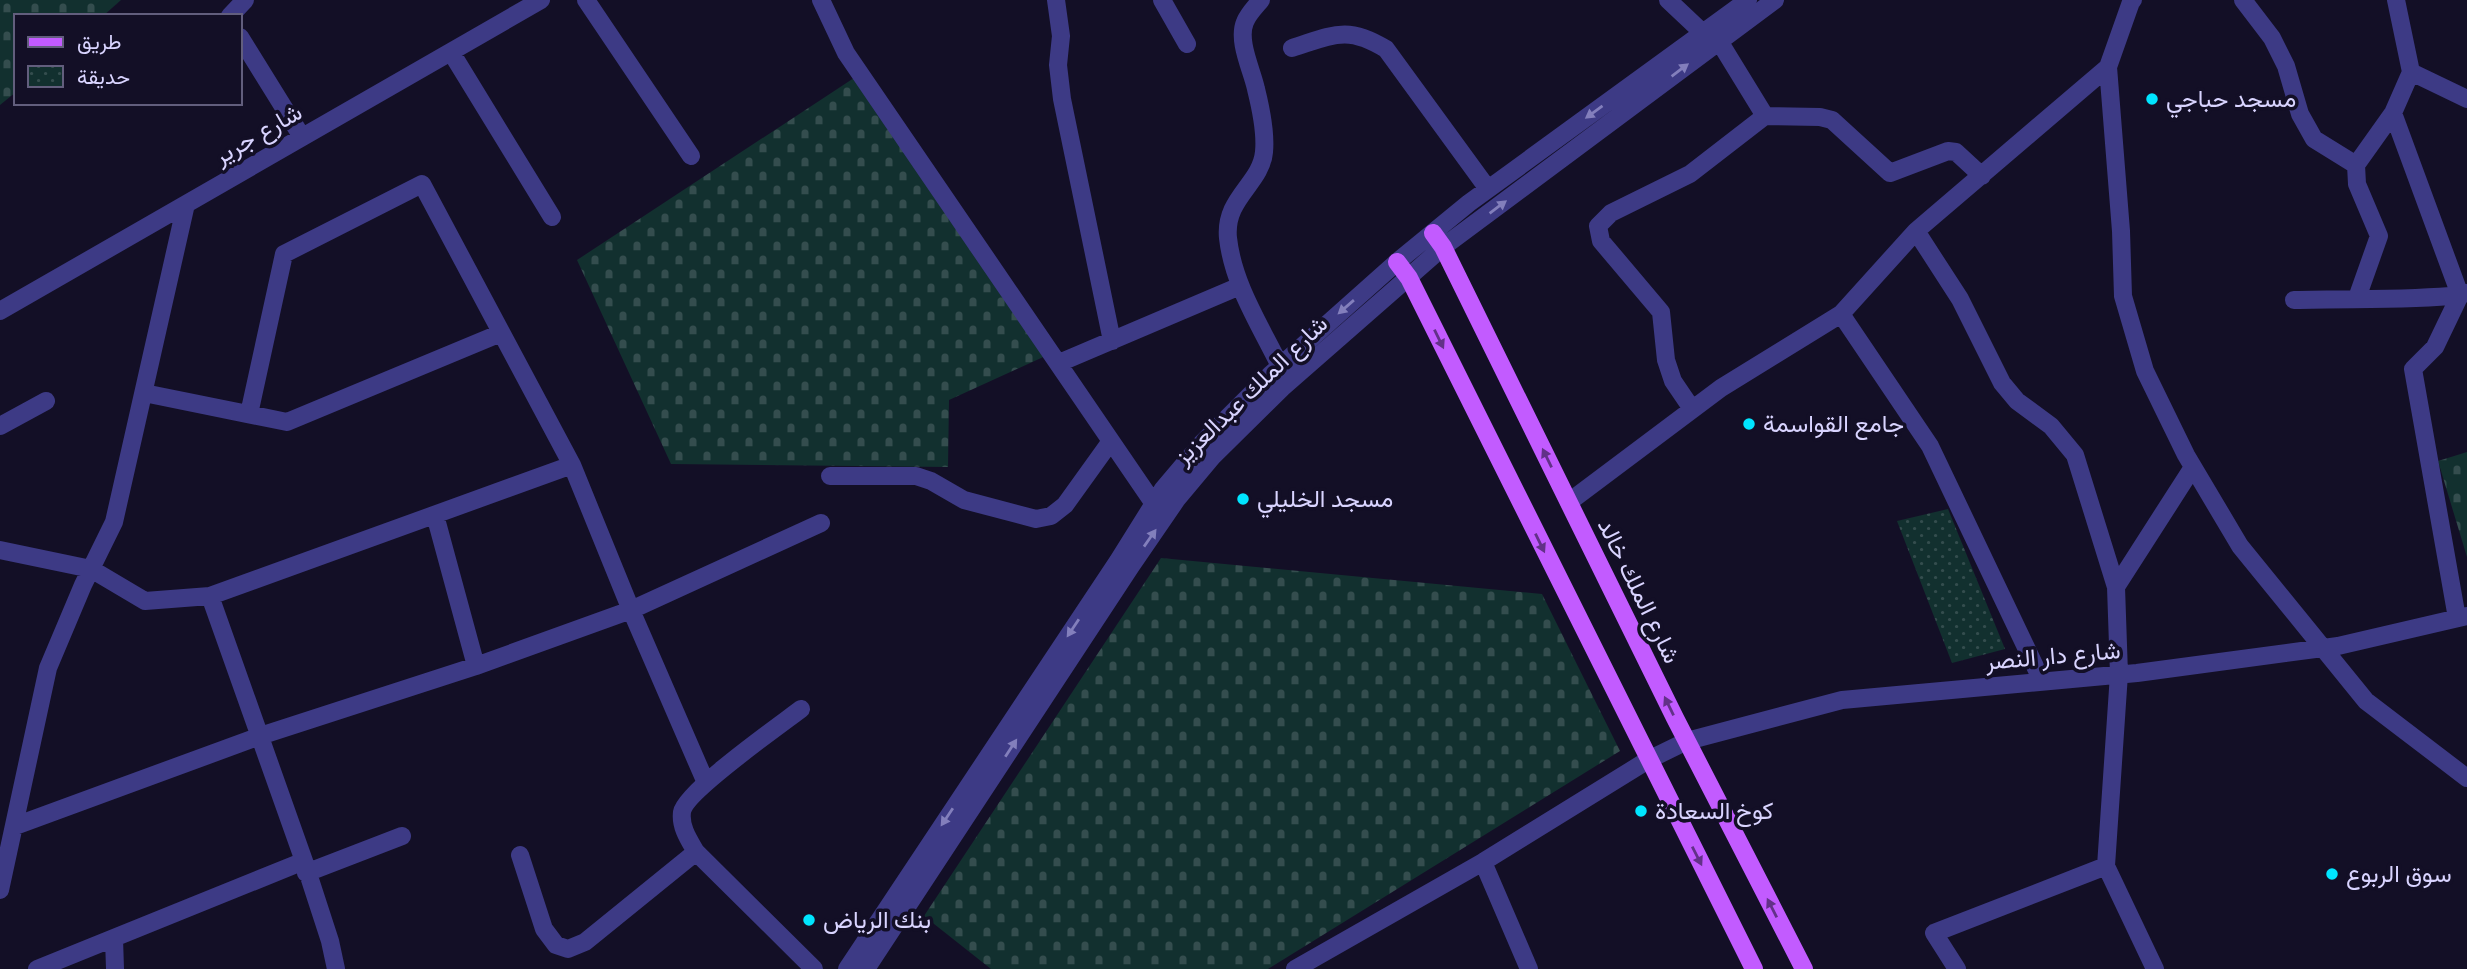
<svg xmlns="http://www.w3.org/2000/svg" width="2467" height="969" font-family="'IBM Plex Sans',Vazirmatn,sans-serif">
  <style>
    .cemetery { fill: url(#cemetery-stones) }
    .park { fill: url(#park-dots) }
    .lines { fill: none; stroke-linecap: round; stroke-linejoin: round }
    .minor { stroke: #3d3a85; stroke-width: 18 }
    .major { stroke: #c25bff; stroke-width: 18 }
    .oneway { fill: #837fbc }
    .oneway2 { fill: #623188 }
    .poi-dot { fill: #00e5ff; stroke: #130f26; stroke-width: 2.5 }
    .labels { text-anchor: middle; stroke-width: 7; stroke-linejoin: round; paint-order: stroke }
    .poi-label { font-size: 24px; fill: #d9d4ff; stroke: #130f26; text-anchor: start }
    .street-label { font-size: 24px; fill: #d9d4ff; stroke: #130f26 }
  </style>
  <defs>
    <pattern id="cemetery-stones" width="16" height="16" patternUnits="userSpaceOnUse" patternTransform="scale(1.75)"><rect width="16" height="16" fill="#12302f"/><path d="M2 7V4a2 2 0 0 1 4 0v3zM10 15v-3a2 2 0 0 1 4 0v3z" fill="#344d4e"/></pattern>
    <pattern id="park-dots" width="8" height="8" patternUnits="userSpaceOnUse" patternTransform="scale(1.75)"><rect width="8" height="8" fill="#12302f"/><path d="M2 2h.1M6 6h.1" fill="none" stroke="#344d4e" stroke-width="1.8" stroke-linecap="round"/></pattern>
  </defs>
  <rect width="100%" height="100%" fill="#130f26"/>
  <path class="cemetery" d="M0,0H121L103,16H16V92L0,105Z
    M857,76L1052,353L949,400L948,467L671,464L577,260Z
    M2467,452V557L2438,461Z
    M1161,558L1542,594L1620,751L1268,969H991L924,916Z"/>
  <path class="park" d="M1948,509L2005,649L1952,663L1897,521Z"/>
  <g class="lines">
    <path class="minor" d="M586,0L691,156
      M821,0L846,53L1154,504
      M1056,0L1061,36L1058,65L1062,99L1112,341
      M1162,0L1187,44
      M1261,0C1256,6 1248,14 1245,22C1237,41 1252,70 1256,89C1261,109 1266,132 1264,152C1261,184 1224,198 1228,238C1233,284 1260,325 1280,366
      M1668,0L1703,33
      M2133,0L2131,2L2108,67L2121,231L2123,296L2145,371L2186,455L2240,546L2366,701L2467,778
      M2243,0L2272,38L2286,66L2300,114L2314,139L2356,165
      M2396,0L2411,72L2393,113L2460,295L2467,293
      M230,16L245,0
      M240,37L302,137
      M1292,48C1333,35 1347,25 1386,49L1488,189
      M451,52L552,217
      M2411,72L2467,99
      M1765,116L1820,117L1832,120L1890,173L1948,151L1956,152L1982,176
      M1916,231L1960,299L2002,383L2017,401L2051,426L2075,455L2116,587
      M2357,298L2379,236L2357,184L2356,165L2393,113
      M2294,300C2350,298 2405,301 2460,295
      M0,311L541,0
      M1841,314L1930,446L2042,681
      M1059,363L1240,286
      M144,393L287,422L501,333
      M1692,409L1673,381L1666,360L1661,312L1601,241L1598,226L1611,213L1690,174L1765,116L1719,41
      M249,414L284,254L422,184L572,465L631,610L706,783
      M0,426L46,401
      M830,476H916L931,481L964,500L1036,519L1051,516L1065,505L1111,441
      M1569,502L1721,388L1841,314L1916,231L2108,67
      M435,515L476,666
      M0,550L91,569L145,601L210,596L572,465
      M210,596L304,861L330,941L336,969
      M2457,618L2413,369L2435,347L2460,295
      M801,709C780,725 685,792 682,812C680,827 689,840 696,852L814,969
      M15,826L260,736L476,666L631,610L821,523
      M520,855L544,929L556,945L568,949L585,942L696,852
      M1483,862L1529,969
      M2106,866L2119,674L2116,587L2193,467
      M306,873L402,836
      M0,890L48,668L83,585L114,522L186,204
      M114,938L115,969
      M37,969L304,861
      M847,969L1118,561L1163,489L1202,443L1270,375L1397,262L1469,203L1748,0
      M866,969L1131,566L1177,499L1213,456L1282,388L1443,247L1775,0
      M1295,969L1483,862L1648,760L1687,741L1842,700L2137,673L2338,646L2467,616
      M1957,969L1934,933L2106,866L2155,969"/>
    <path class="major" d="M1433,233L1443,247L1675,718L1804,969
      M1397,262L1409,278L1754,969"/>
  </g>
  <defs><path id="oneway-solid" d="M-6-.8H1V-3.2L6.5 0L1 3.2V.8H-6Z" transform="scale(1.75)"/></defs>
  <g class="oneway">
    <use href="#oneway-solid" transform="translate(1680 70) rotate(-37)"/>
    <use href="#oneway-solid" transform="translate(1594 112) rotate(144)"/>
    <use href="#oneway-solid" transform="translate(1498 207) rotate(-37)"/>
    <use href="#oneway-solid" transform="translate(1346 307) rotate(139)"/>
    <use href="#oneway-solid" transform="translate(1150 538) rotate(-55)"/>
    <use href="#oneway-solid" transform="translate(1073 628) rotate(124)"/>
    <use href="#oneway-solid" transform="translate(1011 748) rotate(-57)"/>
    <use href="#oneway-solid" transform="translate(947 817) rotate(124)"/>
  </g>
  <g class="oneway2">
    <use href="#oneway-solid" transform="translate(1439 339) rotate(64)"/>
    <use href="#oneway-solid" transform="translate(1547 458) rotate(-116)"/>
    <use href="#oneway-solid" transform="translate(1540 543) rotate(64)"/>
    <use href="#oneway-solid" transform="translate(1669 706) rotate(-116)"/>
    <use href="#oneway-solid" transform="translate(1697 856) rotate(63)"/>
    <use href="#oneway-solid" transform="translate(1772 908) rotate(-117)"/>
  </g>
  <g class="poi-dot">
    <circle cx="2152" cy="99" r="7"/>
    <circle cx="1749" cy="424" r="7"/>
    <circle cx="1243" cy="499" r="7"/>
    <circle cx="1641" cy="811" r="7"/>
    <circle cx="2332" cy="874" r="7"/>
    <circle cx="809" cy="920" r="7"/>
  </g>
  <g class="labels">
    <g class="poi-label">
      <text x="2166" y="107">مسجد حباجي</text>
      <text x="1763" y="432">جامع القواسمة</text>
      <text x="1257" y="507">مسجد الخليلي</text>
      <text x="1655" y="819">كوخ السعادة</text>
      <text x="2346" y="882">سوق الربوع</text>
      <text x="823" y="928">بنك الرياض</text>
    </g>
    <g class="street-label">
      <text transform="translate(258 134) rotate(-30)" y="8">شارع جرير</text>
      <text transform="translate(1251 390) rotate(-44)" y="8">شارع الملك عبدالعزيز</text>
      <text transform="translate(1639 591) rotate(64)" y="8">شارع الملك خالد</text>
      <text transform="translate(2053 656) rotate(-5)" y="8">شارع دار النصر</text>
    </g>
  </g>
  <rect x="14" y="14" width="228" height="91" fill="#130f26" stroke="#625e7d" stroke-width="2"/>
  <rect x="28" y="37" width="35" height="10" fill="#c25bff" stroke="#625e7d" stroke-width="2"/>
  <text x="77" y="49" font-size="21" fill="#d9d4ff">طريق</text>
  <rect x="28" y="66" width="35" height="21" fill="url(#park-dots)" stroke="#625e7d" stroke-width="2"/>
  <text x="77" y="84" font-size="21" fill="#d9d4ff">حديقة</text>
</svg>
